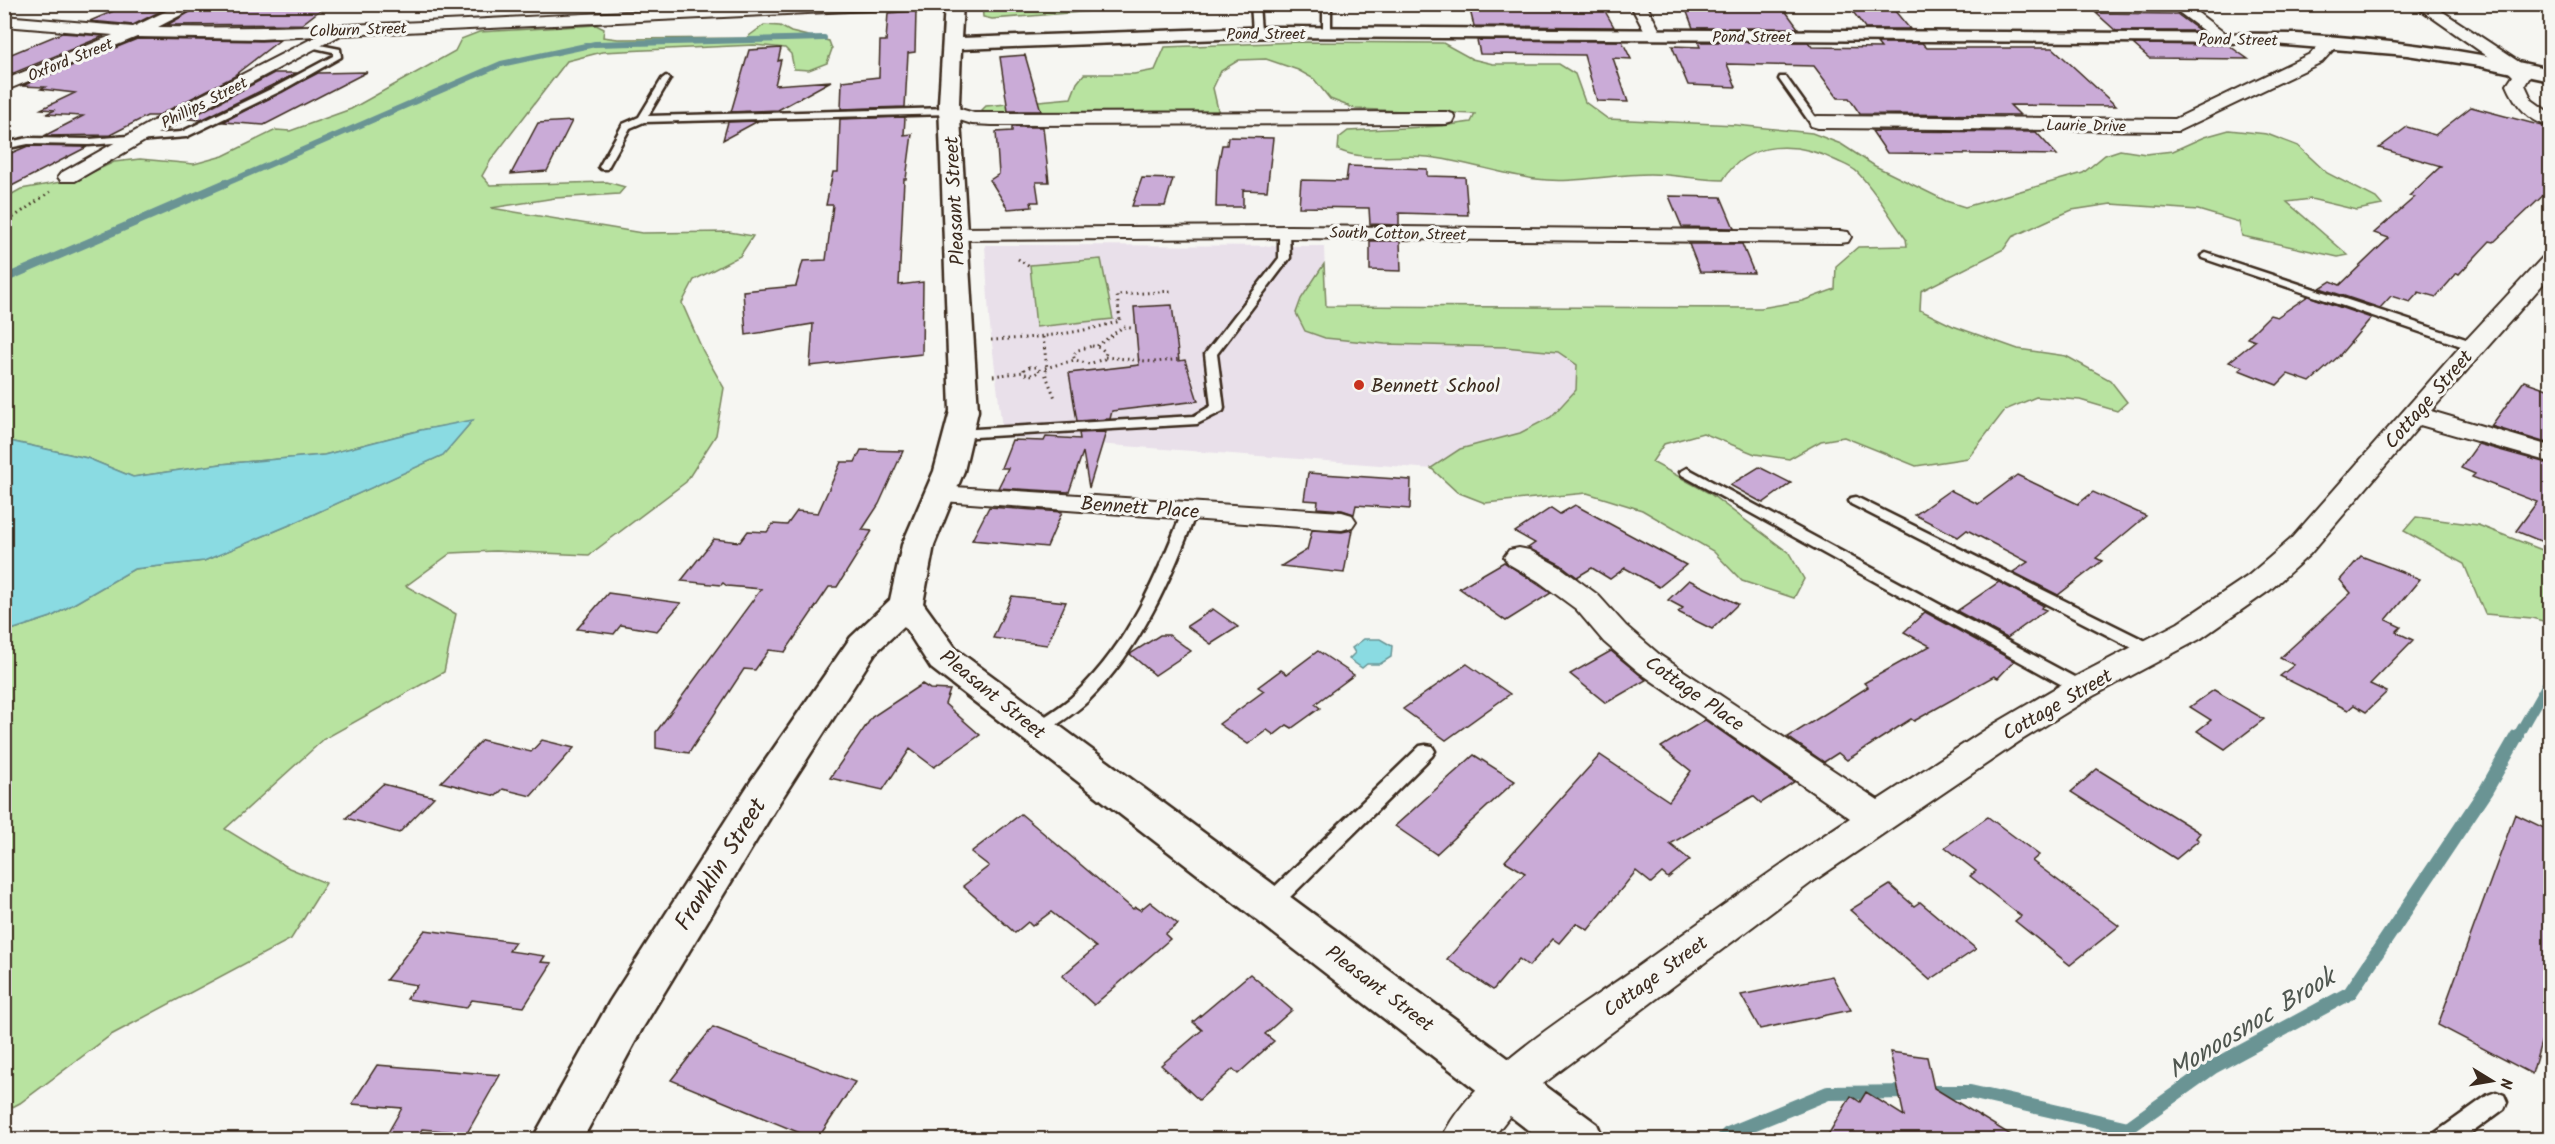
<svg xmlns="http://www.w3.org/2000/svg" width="2555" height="1144" font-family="Kalam,sans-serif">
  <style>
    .built { fill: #e9e0ea }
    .green { fill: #b8e3a0; stroke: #7a865f; stroke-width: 1.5 }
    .water { fill: #8adbe2; stroke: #6a9494; stroke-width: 1.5 }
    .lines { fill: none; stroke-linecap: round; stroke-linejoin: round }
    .stream-far3 { stroke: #6a9494; stroke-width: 6 }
    .stream-far2 { stroke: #6a9494; stroke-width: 8 }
    .stream-far1 { stroke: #6a9494; stroke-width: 10 }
    .stream { stroke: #6a9494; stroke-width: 14 }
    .building { fill: #caabd7; stroke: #3b2a1e; stroke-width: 1.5 }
    .lane-casing { stroke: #3b2a1e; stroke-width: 5 }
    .street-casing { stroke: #3b2a1e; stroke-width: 4 }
    .secondary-casing { stroke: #3b2a1e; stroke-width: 5 }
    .path { stroke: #3b2a1e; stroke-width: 3; stroke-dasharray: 1.5 4; stroke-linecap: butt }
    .lane { fill: #f6f6f2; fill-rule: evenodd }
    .street { fill: #f6f6f2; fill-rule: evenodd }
    .secondary { fill: #f6f6f2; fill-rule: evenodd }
    .poi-dot { fill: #c8321e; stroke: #f6f6f2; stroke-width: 2 }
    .labels { text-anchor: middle; stroke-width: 6; stroke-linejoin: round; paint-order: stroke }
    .far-street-label { font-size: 16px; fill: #3b2a1e; stroke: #f6f6f2 }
    .street-label { font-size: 20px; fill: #3b2a1e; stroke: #f6f6f2 }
    .poi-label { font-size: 20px; fill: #3b2a1e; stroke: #f6f6f2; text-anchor: start }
    .near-street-label { font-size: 24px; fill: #3b2a1e; stroke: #f6f6f2 }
    .near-water-label { font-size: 26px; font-style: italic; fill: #4f564f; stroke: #f6f6f2 }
  </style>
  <rect width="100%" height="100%" fill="#f6f6f2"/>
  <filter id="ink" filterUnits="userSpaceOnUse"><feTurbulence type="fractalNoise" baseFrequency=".0167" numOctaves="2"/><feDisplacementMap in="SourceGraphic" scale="12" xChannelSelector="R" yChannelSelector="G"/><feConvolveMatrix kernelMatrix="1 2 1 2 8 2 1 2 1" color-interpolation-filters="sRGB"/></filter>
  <g filter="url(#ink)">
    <path class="built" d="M985,245L1324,246L1326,306L1761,308L1541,477L1003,437L989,318Z"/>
    <path class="green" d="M982,5V4L1168,5L992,19L983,17Z
      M596,25L604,29L603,37L618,39L746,38L764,25L780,26L791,32L829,41L832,49L827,63L809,70L794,69L791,54L785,48L754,45L602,52L567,61L491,160L482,176L490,185L607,182L625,187L619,194L555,198L491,208L642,233L729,232L753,236L740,256L694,280L682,303L703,351L724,388L716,435L686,482L589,555L495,551L451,553L406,586L456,614L444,672L324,739L225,829L289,868L326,883L291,939L111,1035L20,1103L5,1111V632L51,617L134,569L204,561L292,524L443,455L472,421L421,430L324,455L221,464L133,477L87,458L5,440V198L21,189L78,179L114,162L140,159L194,164L223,156L276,130L290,131L351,109L455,51L461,39L479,32Z
      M1298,42L1443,43L1472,59L1493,64H1559L1575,74L1585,102L1608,119L1736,125L1812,133L1841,144L1875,166L1946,201L1965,207L2083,173L2105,155L2120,150L2146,154L2173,151L2204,137L2229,130L2267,134L2298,146L2327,173L2376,198L2382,205L2357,210L2311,199L2287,202L2348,255L2338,257L2242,236L2239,222L2198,210L2111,204L2072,210L2049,220L2012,237L2004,249L1921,291L1920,310L1953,326L2018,349L2066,356L2110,380L2127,402L2117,411L2080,400L2036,397L2005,410L1968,458L1916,466L1844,437L1821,441L1789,459L1755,454L1703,433L1664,444L1652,462L1709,493L1789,553L1804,579L1794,598L1742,581L1713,551L1642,510L1587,493L1485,503L1457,492L1431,468L1460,449L1520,433L1551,417L1576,390L1577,365L1558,352L1505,347L1385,344L1325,338L1305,331L1296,313L1301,299L1324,264L1326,306L1761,308L1802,301L1835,289L1836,266L1858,247L1907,246L1906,239C1890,217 1876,191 1857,172C1852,167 1843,164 1837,161C1798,141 1748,139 1723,180C1698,180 1674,174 1650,174C1612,174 1573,184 1536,179C1499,174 1465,161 1428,157C1398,154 1367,162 1338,150L1339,138L1348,131L1442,126L1471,122L1475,114L1356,109L1330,99L1314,79L1298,70L1266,59L1239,60L1221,71L1213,88L1219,114H993L982,110L986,106L1071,98L1077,83L1084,74H1134L1155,70L1165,47Z
      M1101,259L1113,319L1036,327L1030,265Z
      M2416,517L2478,525L2550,553V623L2532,618L2485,614L2464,564L2404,531Z"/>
    <path class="water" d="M473,420L443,455L292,524L204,561L134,569L51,617L5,632V440L87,458L133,477L221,464L324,455L421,430Z
      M1364,639H1380L1392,646L1391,657L1380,664H1367L1362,668L1349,659L1355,653L1352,648Z"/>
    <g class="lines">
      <path class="stream-far3" d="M222,185L501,64L595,44L824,38"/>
      <path class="stream-far2" d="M4,279L226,183"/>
      <path class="stream-far1" d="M2517,737L2550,679"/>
      <path class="stream" d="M1929,1092H1970L2128,1128L2213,1067L2350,993L2486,790L2517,736
        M1722,1140L1728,1134L1828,1093L1913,1092"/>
    </g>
    <path class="building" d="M130,4H175L133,25L90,21Z
      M204,4H328L302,24L167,25Z
      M1537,4H1598L1602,6L1614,27L1474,26L1469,6Z
      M1684,4L1778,7L1784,9L1798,28H1693Z
      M1847,4H1889L1910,29H1866Z
      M916,11L915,52L908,53L905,107L841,109L842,81L879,77L880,41H886L888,13Z
      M2096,13L2177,14L2200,31H2116Z
      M62,33L104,36L4,77V57Z
      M137,39L261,41L280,40L236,74H239L157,116H147L110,135L44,136L83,116L46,114L55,110L41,109L75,93L41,89L45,87L22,86Z
      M1477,40L1622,41L1631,59L1613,58L1628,102L1597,101L1584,55L1480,54Z
      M1698,42H1808L1812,47L1881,48L1877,43H1922L1927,48H2053L2116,106L2010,105L2020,115L1860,114L1849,98H1838L1814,66L1727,64L1736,87L1688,85L1672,46L1700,47Z
      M2133,44L2228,45L2248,59L2149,58Z
      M781,48L778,61L781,60L775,85L831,81L778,110L731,112L749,50Z
      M1025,55L1041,111H1008L1000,57Z
      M367,72L264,125L223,122L318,73Z
      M274,73H297L201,120L188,119Z
      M2471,107L2550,128V189L2494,242L2490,241L2459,274L2457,273L2436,297L2419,292L2410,302L2391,296L2380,308L2320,288L2331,281L2340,285L2389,238L2374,233L2415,197L2409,196L2441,166L2379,148L2407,127L2435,135Z
      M905,117L904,135L912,134L906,179H904L899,285L923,282L922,354L810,366L813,324L746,335L743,291L796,286L803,261L826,260L833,205H826L833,172H838L840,119Z
      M572,121L547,171L511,174L538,123Z
      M758,121L723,140L728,122Z
      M1012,127H1043L1049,182H1036L1039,202H1031L1032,207L1008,209L990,180L999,174L996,132L1012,131Z
      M1872,131L2036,132L2057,155L1887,153Z
      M1228,137L1273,138L1267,191L1243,190V207H1216L1217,171L1222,145H1227Z
      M28,146L87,147L4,190V156Z
      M1348,166L1427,169V176L1465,177L1468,215L1399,213V225L1370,224L1369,208L1299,207L1301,180L1346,181Z
      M1142,178L1173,179L1165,206H1132Z
      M1669,196L1721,197L1734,228L1682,227Z
      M1370,241H1400L1401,271L1370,270Z
      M1689,244H1742L1754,273L1700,272Z
      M2308,296L2371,318L2339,356L2310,382L2288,374L2277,385L2239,370L2243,367L2229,362L2255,341L2247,338L2270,315L2277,317Z
      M1172,305L1179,361L1185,360L1198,401L1112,411L1110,419L1077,421L1069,373L1139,365L1134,307Z
      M2524,381L2550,390V444L2491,426Z
      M1106,432L1089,488L1083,452L1069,492L998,488L1008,468H1001L1012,440L1044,441L1046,437L1080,439L1079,433Z
      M2478,444L2550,464V545L2516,531L2537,502L2472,477L2475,474L2461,468Z
      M861,450L903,451L879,504L862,530L872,531L837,587H829L785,652L769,650L755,670L744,669L689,753L656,748V732L761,589L727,586L723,583L721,585L681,581L714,539L740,542L748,531L767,532L773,524L787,525L797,511L818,513L841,462H855Z
      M1759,467L1791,483L1763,503L1730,485Z
      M1308,473L1411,480L1410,509L1356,505L1354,514L1342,510L1317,508L1318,501L1304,500Z
      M2017,475L2078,504L2093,492L2146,516L2096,558L2102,561L2058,595L2013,572L2028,562L1967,530L1958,537L1915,515L1950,490L1978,504Z
      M1575,505L1623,531L1686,565L1659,587L1625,568L1610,579L1592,568L1577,577L1561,565L1528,548L1535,543L1515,532L1551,508L1560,514Z
      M989,507L1062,512L1047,547L972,540Z
      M1312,530L1342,532L1352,530L1344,573L1281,566L1307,550Z
      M2361,556L2420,579L2386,620L2401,627L2396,632L2413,640L2370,684L2387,692L2366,712L2354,705L2348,710L2280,676L2294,665L2280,658L2351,593L2340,580Z
      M1504,562L1551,593L1506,621L1459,588Z
      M1689,580L1738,604L1712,629L1678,612L1683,608L1668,600Z
      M1999,582L2044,606L2041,608L2046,610L2007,638L1957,611Z
      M608,593L681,603L657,631L621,625L614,634L577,629Z
      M1012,596L1066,602L1047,645L993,638Z
      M1213,609L1238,627L1211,644L1187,626Z
      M1925,612L2014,661L1998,678L1994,676L1914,721L1911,719L1847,760L1838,753L1824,762L1788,737L1868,687L1864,683L1930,646L1904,632Z
      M1160,635H1169L1191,651L1155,675L1130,654Z
      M1318,651L1354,675L1315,704L1320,708L1292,728L1287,725L1274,735L1267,730L1248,744L1219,724L1264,691L1258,687L1281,670L1287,674Z
      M1611,651L1646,680L1606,703L1570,674Z
      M1467,664L1510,694L1446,740L1403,709Z
      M922,684L930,689L950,690L945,704L980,735L934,767L910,749L883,790L830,778L872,717Z
      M2214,690L2264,719L2225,749L2197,731L2211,720L2190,707Z
      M1705,720L1794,782L1761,803L1753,796L1670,844L1690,860L1668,878L1662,873L1651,883L1636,871L1588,930L1576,923L1559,943L1553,939L1529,966L1519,959L1493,990L1447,959L1525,873L1505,861L1600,755L1669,801L1691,771L1661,747Z
      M482,740L531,752L542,740L574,748L531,796L503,789L496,796L441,782Z
      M1474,755L1515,781L1436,854L1395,826Z
      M2097,769L2200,833L2196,838L2199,840L2176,859L2071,792Z
      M383,784L434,797L399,833L346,818Z
      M1021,814L1133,909L1135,907L1140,910L1150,902L1178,924L1165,934L1170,939L1094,1005L1062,976L1096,947L1051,912L1032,926L1028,922L1015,933L963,886L989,866L971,852Z
      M2515,814L2550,831V1011L2532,1074L2438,1025Z
      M1988,817L2039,855L2032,861L2119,926L2070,965L2015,921L2021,916L1970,876L1976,871L1945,847Z
      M1890,885L1914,906L1920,902L1976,949L1930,980L1850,910Z
      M425,930L515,942L509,951L545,956L541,962L552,963L524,1007L472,1000L466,1008L407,999L417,985L386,980Z
      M1250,974L1292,1010L1265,1034L1274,1041L1238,1074L1233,1069L1199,1100L1161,1065L1202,1030L1193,1022Z
      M1832,976L1851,1010L1760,1029L1741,995Z
      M713,1027L855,1082L817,1140L671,1080Z
      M1890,1052L1927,1057L1934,1088L2019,1140H1825L1851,1096L1860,1102L1866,1092L1904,1116Z
      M377,1065L500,1075L467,1133L422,1129L417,1138L386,1136L402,1108L352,1104Z"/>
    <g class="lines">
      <g class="lane-casing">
        <path id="lane" d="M1251,4H1259L1261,32L1257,34L1253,32Z
          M1323,4H1331V33L1327,35L1323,33Z
          M310,43L340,49L341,57L281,91L186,137L89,145L28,144L4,149V143L28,138L89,139L181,132L275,87L333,56V52L310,47Z
          M666,76L670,79L648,116L950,108L955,111L950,114L644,122L630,128L607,169H601L599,167L623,124L639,117L662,79Z
          M1780,77H1786L1814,116L1821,120V124H1815L1808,120L1779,79Z
          M1284,229L1289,232L1290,258L1217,354L1224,408L1223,411L1197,424L959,438L952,434L959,430L1194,416L1211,406L1205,354L1279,258V232Z
          M2206,253L2478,343L2480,346L2478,349H2470L2202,258L2201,256Z
          M1687,468L2087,684L2089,688L2087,692H2075L1682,475L1680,472Z
          M1856,497L2158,647L2160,651L2158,655H2146L1851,504L1849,501L1851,498Z
          M1190,506L1197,510C1171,579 1141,649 1088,701C1074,714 1058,724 1043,734L1037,736L1031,734L1028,730L1031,726C1046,715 1063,706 1076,693C1129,643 1157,576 1183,510Z
          M1426,745L1432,746L1435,751L1432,756L1277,910L1270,912L1263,910L1260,904L1263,898L1420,746Z
          M2496,1092L2504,1095L2507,1102L2504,1109L2462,1140H2432L2435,1133L2488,1095Z"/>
      </g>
      <g class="street-casing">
        <path id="street" d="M181,4H202L158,27C405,31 651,4 898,4L891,9L341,35L183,119L75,181H61L58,177L61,173L171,111L317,36L261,39L137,37L4,91V80L113,35L4,26V16L133,27Z
          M1630,4H1646L1662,35L1660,38H1648Z
          M2168,4H2186L2231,38L2223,43L2217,41Z
          M2413,4H2431L2519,62L2531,75L2525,85L2532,100L2550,113V126C2529,122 2515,104 2507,85L2513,76L2507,70Z
          M2332,37L2340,42L2322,62L2178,131L1818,128L1811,126L1809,122L1811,118L1818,116L2175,119L2310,54L2326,39Z
          M950,106L974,113H992L1446,112L1453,114L1455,118L1453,122L1446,124L992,125L972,124L944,115L941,111L944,107Z
          M1288,226L1840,231L1848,232L1851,237L1848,242L1840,243L1288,238L956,240L948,239L945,234L948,229L956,228Z
          M2550,256V276L2431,411L2550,446V462L2420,425L2310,554L2270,590L2200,639L2093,696L2020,741L1812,882L1523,1099L1491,1140H1441C1470,1073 1571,1014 1630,972C1703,920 1775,867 1850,818L1639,672L1604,642L1576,609L1538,581L1509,564L1504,557L1509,550L1519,548L1529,550L1560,567L1598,595L1626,626L1661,656L1878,800L1996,723L2069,680L2178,623L2248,576L2290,540L2465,341L2542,258Z
          M939,486L1342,512L1352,515L1356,521L1352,527L1342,530L929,500L925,494L929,488Z"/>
      </g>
      <g class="secondary-casing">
        <path id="secondary" d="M945,4H963L961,38L1273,27L2297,34C2383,39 2467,50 2550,69V81L2479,66L2407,55L2261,43L1273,37L961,49L959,103L978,411L964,471L934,545L923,603L957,650L1597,1124L1604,1140H1541L931,668L904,626L875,653L779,803L642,1029L582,1140H532L610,1001L751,781L851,637L890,600L902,545L934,471L950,411L939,103Z"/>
      </g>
      <path class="path" d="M4,224L50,192
        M1018,259L1031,268
        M1043,337L1047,368L1045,373L1055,398
        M991,340C1035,338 1078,334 1120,321L1117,295L1172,291
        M1092,346L1101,348L1106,353L1104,359L1089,364L1075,360L1073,355L1078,350Z
        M1097,346L1123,327L1131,328
        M1105,357L1156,362L1181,359
        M1029,367H1037L1040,371L1033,375L1025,374L1024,370Z
        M1045,368L1075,360
        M993,376L1024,372"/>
      <use href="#lane" class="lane"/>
      <use href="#street" class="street"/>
      <use href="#secondary" class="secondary"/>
    </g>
  </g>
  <circle class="poi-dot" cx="1359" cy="385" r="6"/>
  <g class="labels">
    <g class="far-street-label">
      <text transform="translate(358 29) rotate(-2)" y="6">Colburn Street</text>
      <text x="1266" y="39">Pond Street</text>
      <text x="1752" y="42">Pond Street</text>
      <text transform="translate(2238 39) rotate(1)" y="6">Pond Street</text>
      <text transform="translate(70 59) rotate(-22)" y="6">Oxford Street</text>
      <text transform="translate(204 102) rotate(-27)" y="6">Phillips Street</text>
      <text transform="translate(2086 125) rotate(1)" y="6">Laurie Drive</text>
      <text transform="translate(1398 233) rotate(1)" y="6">South Cotton Street</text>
    </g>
    <g class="street-label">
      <text transform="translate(954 201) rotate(-93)" y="7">Pleasant Street</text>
      <text transform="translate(2428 399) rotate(-49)" y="7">Cottage Street</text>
      <text transform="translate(1140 507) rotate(4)" y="7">Bennett Place</text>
      <text transform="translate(1695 693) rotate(35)" y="7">Cottage Place</text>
      <text transform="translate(993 694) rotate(39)" y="7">Pleasant Street</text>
      <text transform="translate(2057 704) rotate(-30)" y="7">Cottage Street</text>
      <text transform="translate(1655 976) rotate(-36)" y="7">Cottage Street</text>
      <text transform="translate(1380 988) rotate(37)" y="7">Pleasant Street</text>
    </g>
    <g class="poi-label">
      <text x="1371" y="392">Bennett School</text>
    </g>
    <g class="near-street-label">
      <text transform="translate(720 864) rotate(-58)" y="8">Franklin Street</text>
    </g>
    <g class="near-water-label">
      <text transform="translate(2251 1023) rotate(-31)" y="9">Monoosnoc Brook</text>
    </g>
  </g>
  <rect width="2555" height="1144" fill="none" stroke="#f6f6f2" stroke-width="24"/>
  <rect x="12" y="12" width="2531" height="1120" fill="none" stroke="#3b2a1e" stroke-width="2" filter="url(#ink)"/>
  <g transform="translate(2492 1081) rotate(101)" stroke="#f6f6f2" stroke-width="4.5" paint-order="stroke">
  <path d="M0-4.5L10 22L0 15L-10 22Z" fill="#3b2a1e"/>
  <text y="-9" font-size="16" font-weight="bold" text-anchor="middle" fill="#3b2a1e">N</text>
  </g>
</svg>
